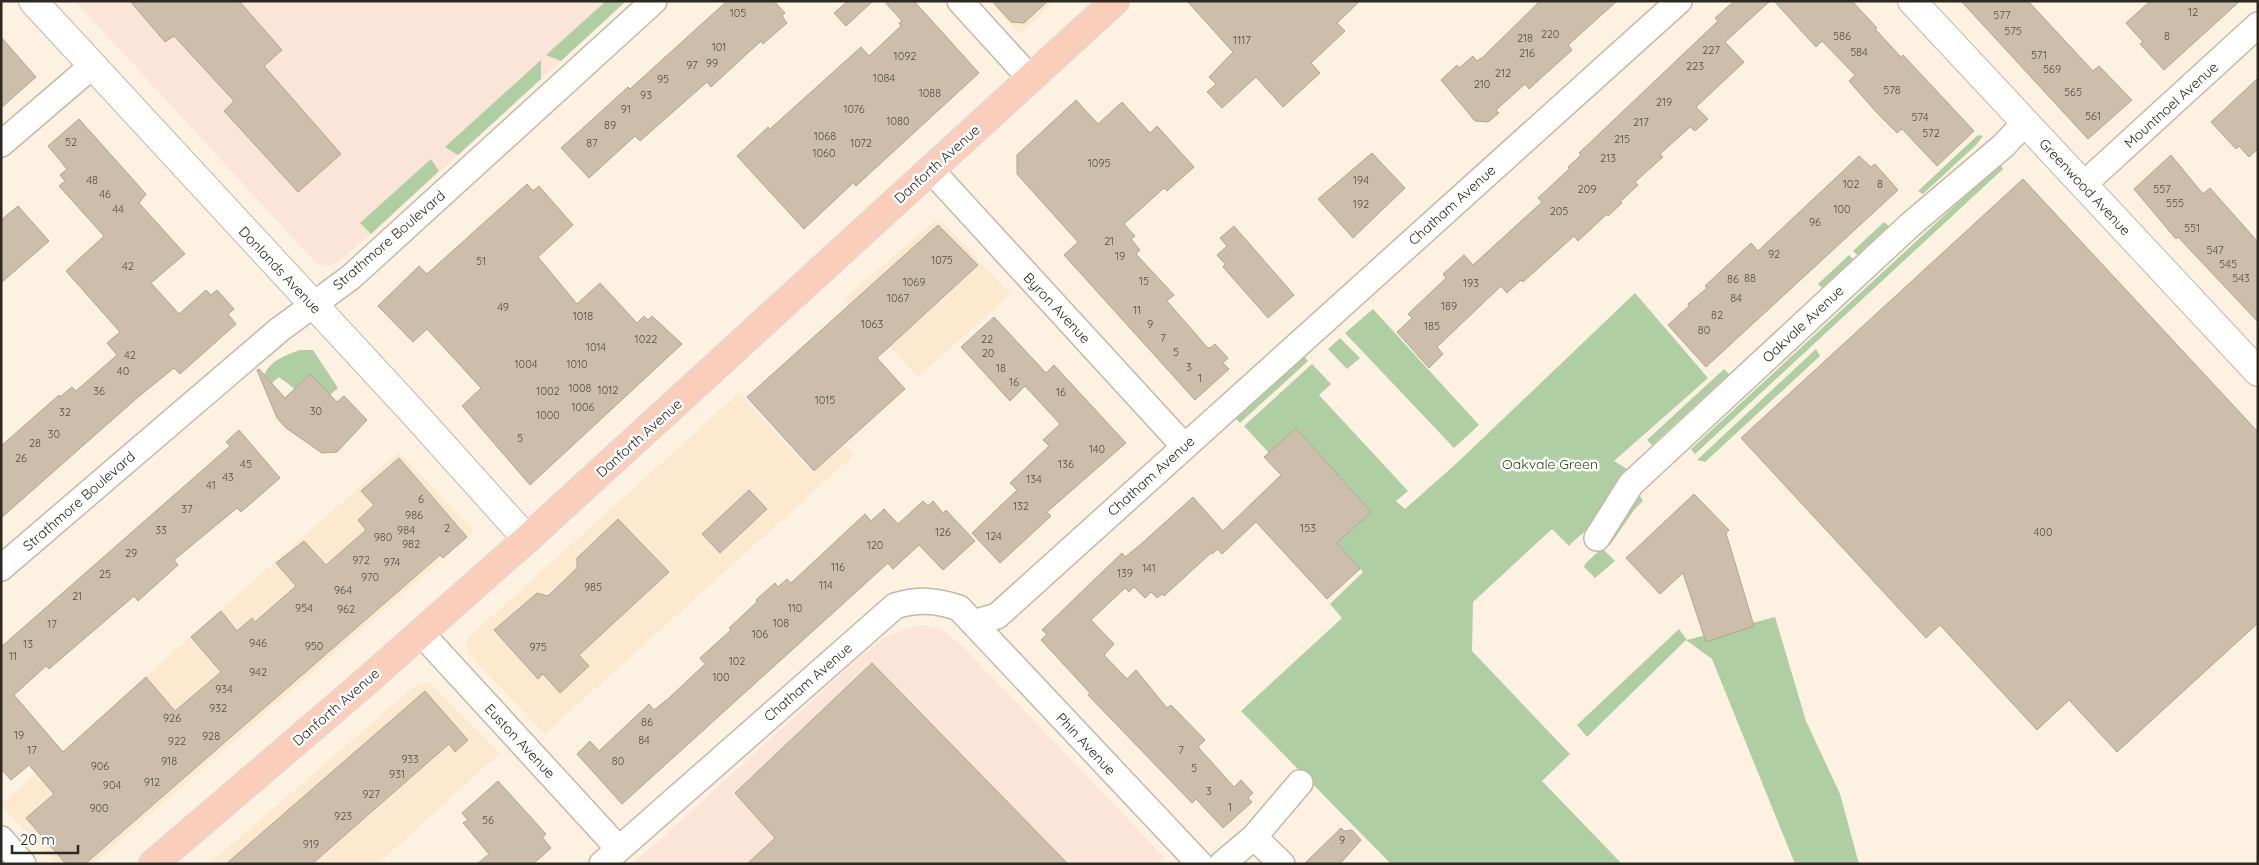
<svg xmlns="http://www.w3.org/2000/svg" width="2259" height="865" font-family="Quicksand,sans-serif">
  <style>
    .built { fill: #fce9cf }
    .education { fill: #fbe4d8 }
    .green { fill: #b0cea3 }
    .building { fill: #ccbeab; stroke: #b2a592 }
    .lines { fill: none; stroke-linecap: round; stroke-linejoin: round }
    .minor-casing { stroke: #c6b8a5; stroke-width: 28 }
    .tertiary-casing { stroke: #c6b8a5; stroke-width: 30 }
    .primary-casing { stroke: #d9d8d7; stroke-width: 30 }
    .minor { stroke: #fff; stroke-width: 25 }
    .tertiary { stroke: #fff; stroke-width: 28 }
    .primary { stroke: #fbcebc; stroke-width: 28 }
    .labels { text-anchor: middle; stroke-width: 5; stroke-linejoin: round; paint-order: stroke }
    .number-label { font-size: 11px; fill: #554e43 }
    .street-label { font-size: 14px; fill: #2d2820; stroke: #fff }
    .park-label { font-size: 14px; fill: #214e02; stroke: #fff }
  </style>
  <rect width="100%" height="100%" fill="#fdf1e1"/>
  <path class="built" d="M989,1H1055L1022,32H1018Z
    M935,221L944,224L1011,294L918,377L844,298Z
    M739,393L813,473L846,445L854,455L545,734L469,654L466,645L470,636Z
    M399,452L474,531L93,864H56L1,805Z
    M423,683H429L436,689L500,753L378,864H209L416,685Z"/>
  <path class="education" d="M75,1H626L371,234L339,261L329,266L316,263Z
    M925,625L941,630L953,638L967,651L1164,857L1157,864H631L657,843L863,654L884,638L908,628Z"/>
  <path class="green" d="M606,1H626L561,61L546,55Z
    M541,60V79L458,155L445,147Z
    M1978,135L1983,136L1976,145L1923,194L1918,191Z
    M431,159L439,171L371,234L360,223Z
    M2000,164L2003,169L1695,454L1691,449Z
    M1884,222L1889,226L1857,255L1853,251Z
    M1849,255L1853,259L1822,288L1818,284Z
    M1635,293L1708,378L1614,461L1627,469C1611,484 1604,506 1592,523C1586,532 1576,538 1569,546L1552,529L1473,602L1472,651L1570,754L1542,781L1622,864H1391L1241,711L1342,618L1330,604L1363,572L1337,543L1371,512L1296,428L1269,453L1244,426L1312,364L1331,384L1319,395L1408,491L1396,501L1405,509L1458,462Z
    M1373,309L1479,425L1454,448L1345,333Z
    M1340,338L1360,358L1347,369L1328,349Z
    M1816,349L1820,356L1705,462L1697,460Z
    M299,350H313L338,388L330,395L310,374L295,389L279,377L265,389C258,366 281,357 299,350Z
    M1304,356L1308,361L1240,423L1236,419Z
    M1724,369L1729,374L1652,445L1647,440Z
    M1635,495L1640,496L1643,501L1634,510L1610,545L1607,544L1616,533Z
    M1602,548L1615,561L1595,578L1584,567L1585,564Z
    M1775,617L1806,721L1840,794L1859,864H1795L1712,659L1686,640L1587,737L1577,725L1679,629L1687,640Z"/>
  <path class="building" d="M130,1H239L282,50L264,66L341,154L298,192L224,111L234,101L174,36L165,42Z
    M727,1H774L785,13L782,16L787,23L763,44L761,41L711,87L707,82L699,89L640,141L635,136L589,178L561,148L628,87L630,89Z
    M848,1H873L846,26L834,13Z
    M884,1H914L979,73L856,186L853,183L804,229L737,156L768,127L770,129L861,47L869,56L901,26L899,23L902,21Z
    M992,1H1048L1024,23L1011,22Z
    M1187,1H1360L1337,23L1345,31L1311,63L1320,73L1283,107L1256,77L1222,108L1207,92L1216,84L1209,77L1233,52Z
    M1540,1H1617L1568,45L1572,50L1529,89L1525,84L1496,110L1499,113L1488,122L1475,121L1441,80L1457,65L1459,68L1473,56L1477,61L1483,57Z
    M1734,1H1770L1725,42L1744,62L1696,107L1708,119L1695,131L1690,127L1660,154L1663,157L1635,182L1638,185L1620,202L1622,203L1608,216L1607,214L1578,241L1574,236L1523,282L1521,280L1507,293L1501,286L1437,347L1443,354L1429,368L1397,332L1412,318L1408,314L1446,278L1443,274L1464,255L1473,265L1542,202L1538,198L1569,169L1568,167L1581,155L1579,153L1718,21L1715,18Z
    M1774,1H1852L1877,28L1875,29L1901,57L1903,55L1974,131L1937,166L1902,129L1897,133L1877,113L1849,81L1855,75L1822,41L1816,47Z
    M1961,1H2028L2093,71L2099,66L2132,100L2088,139Z
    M2150,1H2240L2164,70L2140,44L2143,42L2126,23Z
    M1,37L36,77L1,108Z
    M2258,78V149L2249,157L2239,146L2236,149L2211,122Z
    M1076,100L1098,124L1122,102L1150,133L1157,126L1194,167L1167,191L1164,188L1124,224L1135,236L1131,239L1140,250L1136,254L1174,295L1167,301L1207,347L1210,348L1215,344L1228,358L1223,363L1229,369L1195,400L1064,255L1078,242L1017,174V155Z
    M79,119L146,194L139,203L185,254L151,283L179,314L206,290L211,295L217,290L234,309L228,314L236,324L180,374L174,368L137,398L1,518V446L59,395L60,397L72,387L76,391L117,355L107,343L120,332L66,271L104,236L59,186L65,181L60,175L67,169L48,146Z
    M1372,153L1405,188L1353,238L1318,199Z
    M2171,155L2203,194L2210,188L2258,242V322L2178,237L2176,239L2134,189Z
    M1859,156L1871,167L1875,164L1898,190L1706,367L1668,325L1689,306L1688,304L1707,288L1705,286L1751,243L1758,251Z
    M2023,179L2258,432V623L2117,752L2069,700L2037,730L1940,625L1926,638L1741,438Z
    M527,184L533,191L539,186L573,225L538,257L577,304L600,283L637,323L644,316L648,320L652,316L682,344L530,485L462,406L481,388L427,329L413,342L378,306L419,266L427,274Z
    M18,206L49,241L1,283V220Z
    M938,225L978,265L877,358L905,389L814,471L747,397Z
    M1234,226L1294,295L1268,318L1223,267L1225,264L1217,255L1227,246L1220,238Z
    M994,317L1046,373L1054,365L1126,443L1047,512L1051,516L1000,563L972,533L1017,490L1010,483L1049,446L1043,440L1060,424L1025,386L1010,401L961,347Z
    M259,369L285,398L310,374L337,402L344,396L367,420L337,452L322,453L286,428L277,418L257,370Z
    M1296,428L1371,512L1337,543L1360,569L1327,599L1256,522L1222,554L1218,549L1212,554L1211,553L1164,596L1162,594L1157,598L1151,592L1145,598L1134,587L1129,592L1125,588L1091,620L1114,644L1104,655L1127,679L1136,670L1167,708L1171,705L1205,740L1198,747L1234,787L1241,780L1253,793L1248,798L1252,802L1223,828L1196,799L1192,803L1088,695L1090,693L1041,640L1047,634L1042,630L1122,553L1125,557L1140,545L1193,497L1223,531L1281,475L1264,457Z
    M239,430L280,478L241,512L237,508L174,560L178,565L138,601L134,596L49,669L46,666L14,695L63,752L146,677L175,711L221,672L191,637L221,611L237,631L252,618L255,622L296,586L276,563L304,541L326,565L366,530L358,520L374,505L361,491L399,458L467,537L443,558L440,555L85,864H66L26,818L54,794L29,765L11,780L1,769V647L230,446L226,442Z
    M749,490L767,509L720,553L702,534Z
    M1694,494L1729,530L1726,533L1754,626L1706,642L1683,573L1660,594L1626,558Z
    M923,501L928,506L933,501L943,513L946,510L975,541L943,570L919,545L893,569L888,563L622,804L577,754L590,741L599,751L649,704L654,710L669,698L705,664L700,658L731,630L729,628L757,602L756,600L775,583L778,587L787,579L791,583L865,514L871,521L884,509L898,524Z
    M618,519L669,572L579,655L589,666L560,693L543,674L538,679L494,630L537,593L548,596L577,568V558Z
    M872,663L1068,864H747L775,838L735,793Z
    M425,691L468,740L455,752L449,744L312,864H226Z
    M498,781L546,834L542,837L551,848L533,864H477L489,854L463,823L468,820L462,813Z
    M1341,828L1344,831L1352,830L1361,840L1340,864H1304Z"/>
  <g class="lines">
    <g class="minor-casing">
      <path id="minor" d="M960,1L1031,79
        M1,144L92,66
        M931,170L1184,446
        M2083,185L2258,25
        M1597,538L1631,484L1910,225L2003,146L2025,123
        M1,568L279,330L351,277L654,1
        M973,623L997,616L1679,1
        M421,633L619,849
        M1254,837L1282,864
        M1,839L23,864
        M602,864L895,606C918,599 936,600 959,608L1200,864
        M1222,864L1254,837L1300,783"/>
    </g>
    <g class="tertiary-casing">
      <path id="tertiary" d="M33,1L411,410L527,539
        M1912,1L2258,372"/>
    </g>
    <g class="primary-casing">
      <path id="primary" d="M153,864L362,685L527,539L1115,1"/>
    </g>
    <use href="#minor" class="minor"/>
    <use href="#tertiary" class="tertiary"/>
    <use href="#primary" class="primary"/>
  </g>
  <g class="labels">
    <g class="number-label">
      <text x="2193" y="16">12</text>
      <text x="738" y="17">105</text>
      <text x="2002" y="19">577</text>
      <text x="2013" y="35">575</text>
      <text x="1550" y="38">220</text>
      <text x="1842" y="40">586</text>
      <text x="2167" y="40">8</text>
      <text x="1525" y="42">218</text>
      <text x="1242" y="44">1117</text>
      <text x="719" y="51">101</text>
      <text x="1711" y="54">227</text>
      <text x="1859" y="56">584</text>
      <text x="1527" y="57">216</text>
      <text x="2039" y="59">571</text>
      <text x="905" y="60">1092</text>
      <text x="712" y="67">99</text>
      <text x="692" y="69">97</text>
      <text x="1695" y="70">223</text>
      <text x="2052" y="73">569</text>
      <text x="1503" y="77">212</text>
      <text x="884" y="82">1084</text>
      <text x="663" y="83">95</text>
      <text x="1482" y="88">210</text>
      <text x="1892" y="94">578</text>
      <text x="2073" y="96">565</text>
      <text x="930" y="97">1088</text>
      <text x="646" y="99">93</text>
      <text x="1664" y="106">219</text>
      <text x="626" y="113">91</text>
      <text x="854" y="113">1076</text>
      <text x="2093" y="120">561</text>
      <text x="1920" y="121">574</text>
      <text x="898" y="125">1080</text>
      <text x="1641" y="126">217</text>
      <text x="610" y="129">89</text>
      <text x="1931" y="137">572</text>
      <text x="825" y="140">1068</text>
      <text x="1622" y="143">215</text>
      <text x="71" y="146">52</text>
      <text x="592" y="147">87</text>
      <text x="861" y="147">1072</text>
      <text x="824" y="157">1060</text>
      <text x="1608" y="162">213</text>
      <text x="1099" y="167">1095</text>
      <text x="92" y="184">48</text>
      <text x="1361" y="184">194</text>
      <text x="1851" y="188">102</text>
      <text x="1880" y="188">8</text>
      <text x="1587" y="193">209</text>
      <text x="2162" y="193">557</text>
      <text x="105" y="198">46</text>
      <text x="2175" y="207">555</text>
      <text x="1361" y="208">192</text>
      <text x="118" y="213">44</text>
      <text x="1842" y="213">100</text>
      <text x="1559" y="215">205</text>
      <text x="1815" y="226">96</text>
      <text x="2192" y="232">551</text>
      <text x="1109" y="245">21</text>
      <text x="2215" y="254">547</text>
      <text x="1774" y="258">92</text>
      <text x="1120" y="260">19</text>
      <text x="942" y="264">1075</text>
      <text x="481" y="265">51</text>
      <text x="2228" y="268">545</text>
      <text x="128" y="270">42</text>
      <text x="1750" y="282">88</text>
      <text x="2241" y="282">543</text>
      <text x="1733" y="283">86</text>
      <text x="1144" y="285">15</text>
      <text x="914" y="286">1069</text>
      <text x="1471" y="287">193</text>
      <text x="898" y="302">1067</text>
      <text x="1736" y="302">84</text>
      <text x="1449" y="310">189</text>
      <text x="503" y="311">49</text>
      <text x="1137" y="314">11</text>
      <text x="1717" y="319">82</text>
      <text x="583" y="320">1018</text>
      <text x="872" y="328">1063</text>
      <text x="1150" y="328">9</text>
      <text x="1432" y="330">185</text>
      <text x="1704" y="334">80</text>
      <text x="1163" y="342">7</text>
      <text x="646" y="343">1022</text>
      <text x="987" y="343">22</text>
      <text x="596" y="351">1014</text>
      <text x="1176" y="356">5</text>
      <text x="988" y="357">20</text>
      <text x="130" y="359">42</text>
      <text x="526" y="368">1004</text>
      <text x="577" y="368">1010</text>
      <text x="1189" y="371">3</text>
      <text x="1001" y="372">18</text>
      <text x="123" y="375">40</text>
      <text x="1200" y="382">1</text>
      <text x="1014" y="386">16</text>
      <text x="580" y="392">1008</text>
      <text x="608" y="394">1012</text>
      <text x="99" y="395">36</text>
      <text x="548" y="395">1002</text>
      <text x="1061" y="396">16</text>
      <text x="825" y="404">1015</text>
      <text x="583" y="411">1006</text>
      <text x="316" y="415">30</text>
      <text x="65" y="416">32</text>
      <text x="548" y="419">1000</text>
      <text x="54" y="438">30</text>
      <text x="520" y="442">5</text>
      <text x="35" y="447">28</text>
      <text x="1097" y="453">140</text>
      <text x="21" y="462">26</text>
      <text x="246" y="468">45</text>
      <text x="1066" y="468">136</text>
      <text x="228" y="481">43</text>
      <text x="1034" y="483">134</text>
      <text x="211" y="489">41</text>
      <text x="421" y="503">6</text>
      <text x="1021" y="510">132</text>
      <text x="187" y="513">37</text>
      <text x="414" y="519">986</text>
      <text x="447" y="532">2</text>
      <text x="1308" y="532">153</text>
      <text x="161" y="534">33</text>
      <text x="406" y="534">984</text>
      <text x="943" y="536">126</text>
      <text x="2043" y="536">400</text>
      <text x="994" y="540">124</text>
      <text x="383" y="541">980</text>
      <text x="411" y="548">982</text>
      <text x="875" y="549">120</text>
      <text x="131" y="557">29</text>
      <text x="361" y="564">972</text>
      <text x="392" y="566">974</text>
      <text x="838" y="571">116</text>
      <text x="1149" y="572">141</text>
      <text x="1125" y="577">139</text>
      <text x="105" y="578">25</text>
      <text x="370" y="581">970</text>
      <text x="826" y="589">114</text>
      <text x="593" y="591">985</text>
      <text x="343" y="594">964</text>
      <text x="77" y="600">21</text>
      <text x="304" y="612">954</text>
      <text x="795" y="612">110</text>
      <text x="346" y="613">962</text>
      <text x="781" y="627">108</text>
      <text x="52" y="628">17</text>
      <text x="760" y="638">106</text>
      <text x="258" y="647">946</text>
      <text x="28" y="648">13</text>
      <text x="314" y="650">950</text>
      <text x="538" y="651">975</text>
      <text x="13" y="660">11</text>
      <text x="737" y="665">102</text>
      <text x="258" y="676">942</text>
      <text x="721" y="681">100</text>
      <text x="224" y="693">934</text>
      <text x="218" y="712">932</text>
      <text x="172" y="722">926</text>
      <text x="647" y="726">86</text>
      <text x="19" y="739">19</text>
      <text x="211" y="740">928</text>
      <text x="644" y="744">84</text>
      <text x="177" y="745">922</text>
      <text x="32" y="754">17</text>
      <text x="1181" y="754">7</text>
      <text x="410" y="763">933</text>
      <text x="169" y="765">918</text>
      <text x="618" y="765">80</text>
      <text x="100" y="770">906</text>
      <text x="1194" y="772">5</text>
      <text x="397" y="778">931</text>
      <text x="152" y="786">912</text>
      <text x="112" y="789">904</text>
      <text x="1209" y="795">3</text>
      <text x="371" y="798">927</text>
      <text x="1230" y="811">1</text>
      <text x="99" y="812">900</text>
      <text x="343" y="820">923</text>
      <text x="488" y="824">56</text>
      <text x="1342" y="844">9</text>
      <text x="311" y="848">919</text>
    </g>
    <g class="street-label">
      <text transform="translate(2171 105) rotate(-42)" y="5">Mountnoel Avenue</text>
      <text transform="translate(937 164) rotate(-42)" y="5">Danforth Avenue</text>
      <text transform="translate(2085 187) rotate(47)" y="5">Greenwood Avenue</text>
      <text transform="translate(1452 205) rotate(-42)" y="5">Chatham Avenue</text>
      <text transform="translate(389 240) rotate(-41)" y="5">Strathmore Boulevard</text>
      <text transform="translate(280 270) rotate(47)" y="5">Donlands Avenue</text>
      <text transform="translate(1057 308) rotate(47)" y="5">Byron Avenue</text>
      <text transform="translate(1803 324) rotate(-43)" y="5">Oakvale Avenue</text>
      <text transform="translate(639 438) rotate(-42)" y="5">Danforth Avenue</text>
      <text transform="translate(1151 476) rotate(-42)" y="5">Chatham Avenue</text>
      <text transform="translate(79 501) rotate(-41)" y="5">Strathmore Boulevard</text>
      <text transform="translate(808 682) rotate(-41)" y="5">Chatham Avenue</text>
      <text transform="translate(336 707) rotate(-41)" y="5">Danforth Avenue</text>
      <text transform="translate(520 741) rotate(47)" y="5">Euston Avenue</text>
      <text transform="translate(1086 744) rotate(47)" y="5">Phin Avenue</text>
    </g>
    <g class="park-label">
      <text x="1550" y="469">Oakvale Green</text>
    </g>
  </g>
  <rect width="2259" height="865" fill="none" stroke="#2d2820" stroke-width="5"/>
  <path d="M12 845v8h66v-8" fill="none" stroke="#2d2820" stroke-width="2.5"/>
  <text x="20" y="845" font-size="15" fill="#2d2820" stroke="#ffffff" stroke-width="4" paint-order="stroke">20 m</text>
</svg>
